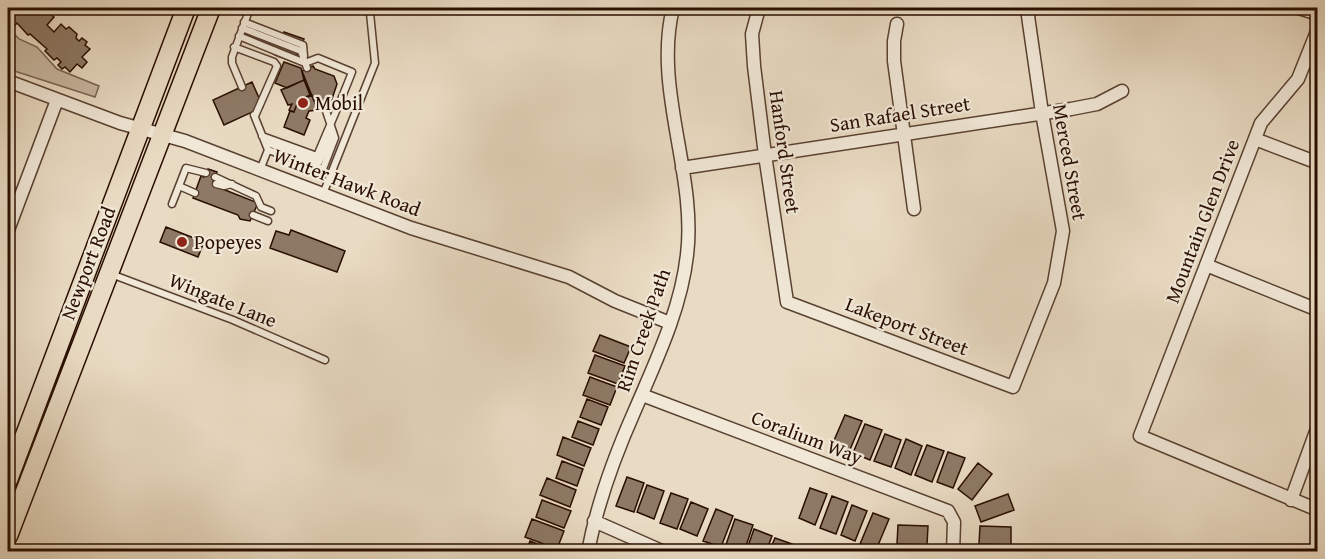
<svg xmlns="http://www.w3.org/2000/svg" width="1325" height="559" font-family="'Gentium Book Plus',serif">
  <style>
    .green { fill: #c8b8a2; stroke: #786351; stroke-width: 1.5 }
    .building { fill: #8d7965; stroke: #290e00; stroke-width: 1.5 }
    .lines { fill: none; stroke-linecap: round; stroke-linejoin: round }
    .lane-casing { stroke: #594131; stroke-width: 9 }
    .street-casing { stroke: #594131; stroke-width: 15 }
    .primary-casing { stroke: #290e00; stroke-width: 21 }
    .lane { stroke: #f1e8d8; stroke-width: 6 }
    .street { stroke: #f1e8d8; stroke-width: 12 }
    .primary { stroke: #e9dbc3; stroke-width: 18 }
    .poi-dot { fill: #8f2418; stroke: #f1e8d8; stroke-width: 2 }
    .labels { text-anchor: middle; stroke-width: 4.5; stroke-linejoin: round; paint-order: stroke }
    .poi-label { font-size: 20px; fill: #290e00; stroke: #f1e8d8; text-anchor: start }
    .street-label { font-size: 20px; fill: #290e00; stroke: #f1e8d8 }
  </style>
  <rect width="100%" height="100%" fill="#e9dbc3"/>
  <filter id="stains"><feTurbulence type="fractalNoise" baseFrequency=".00333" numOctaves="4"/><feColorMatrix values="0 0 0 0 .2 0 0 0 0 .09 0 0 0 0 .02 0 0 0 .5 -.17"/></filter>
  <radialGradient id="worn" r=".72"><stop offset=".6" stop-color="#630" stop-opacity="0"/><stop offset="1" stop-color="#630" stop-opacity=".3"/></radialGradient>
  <path class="green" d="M8,27L19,39L37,47L57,69L99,86L95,97L8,69Z"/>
  <path class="building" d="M10,8H49L51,10L49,13L54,17L47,25L54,32L61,24L66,29L69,27L77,34L76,38L79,41L82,38L87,42L85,45L90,49L82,57L87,62L82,68L77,64L70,72L65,67L62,69L58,65L61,62L57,58L54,60L45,51L47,49L30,34L28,35L17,23L14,26L8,20L10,17L8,15Z
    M284,32L304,39L294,62L275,55Z
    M284,62L301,68L304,80L287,88L275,83Z
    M313,66L315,69L334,76L337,84L330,105L318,111L302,71Z
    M304,80L310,95L298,101L294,112L289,110L292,104L288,105L281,90Z
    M252,82L263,107L224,125L213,100Z
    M312,95L318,110L309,111L306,118L310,120L304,135L284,127L290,111L294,112L298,101Z
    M208,169L217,172L213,182L216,183L215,186L258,203L250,221L240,219L238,215L193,198L201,176L204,177Z
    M166,227L204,242L198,257L160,242Z
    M291,230L345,251L337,272L270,248L276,231L289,235Z
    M600,335L631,347L624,363L593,351Z
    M595,355L625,366L618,384L588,373Z
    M590,377L617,387L610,405L583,395Z
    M587,399L608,407L601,425L580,417Z
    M845,415L862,421L849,452L832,445Z
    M578,421L599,429L593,445L572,437Z
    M865,424L882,430L870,460L853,453Z
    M885,434L901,440L891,467L874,461Z
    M563,437L591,448L584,466L557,455Z
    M906,439L922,446L911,475L895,468Z
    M927,445L944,451L932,482L915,475Z
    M948,452L965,458L953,488L937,482Z
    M562,461L583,469L577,486L556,478Z
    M978,463L992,474L972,500L958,489Z
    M627,477L644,483L634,512L616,506Z
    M547,478L576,490L570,507L540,495Z
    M647,485L664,491L654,519L637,512Z
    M810,488L827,494L815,525L799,518Z
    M671,493L688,499L677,529L660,523Z
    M1008,494L1014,510L981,522L975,506Z
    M832,496L848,502L836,534L820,528Z
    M542,500L571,511L564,528L536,517Z
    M691,502L708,509L697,536L680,529Z
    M852,505L867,511L855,541L841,535Z
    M716,509L733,516L721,547L703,541Z
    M873,513L889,519L876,550L860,544Z
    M532,519L564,531L557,549L525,537Z
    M735,519L753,525L744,552L724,550Z
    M898,525L928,526L927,545L897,544Z
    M980,526L1011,527V545L979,544Z
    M754,529L772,536L766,552H746Z
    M775,538L792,544L789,552H769Z
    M530,541L556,552H526Z
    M977,547L1007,548V552H977Z
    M894,548H927V552H894Z"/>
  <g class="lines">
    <g class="lane-casing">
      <path id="lane" d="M244,22L303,45L304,56
        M242,28L301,51L307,68
        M239,36L305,63L318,58L352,72C341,101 329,127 317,156L262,136
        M234,47L274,62L277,66L255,116
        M242,87L232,63V57L250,8
        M254,115L268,150L260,170
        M265,142L319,162L330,137V130
        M268,150L323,169L335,138L325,108
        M215,177L256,196L261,207L271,211
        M216,184L224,186L232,184
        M179,186L195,193
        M323,194L375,63L370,13L372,8
        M172,204L186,168L206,173
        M253,215L268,221
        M111,274L233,320L325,360"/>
    </g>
    <g class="street-casing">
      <path id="street" d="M759,8L752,34L754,66L765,155L787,302L1013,387L1054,283L1063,231L1042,113L1028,16L1031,8
        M1299,8L1318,14
        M897,24L894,41V61L914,209
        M1318,29L1298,79L1261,123L1140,436L1318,510
        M8,81L120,123L185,141L411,228L569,277L615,301L670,323
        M1255,139L1318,163
        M682,168L1071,109L1097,104L1122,91
        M8,230L57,100
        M1206,265L1318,310
        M642,395L948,511L954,522L953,552
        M1291,500L1318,426
        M594,521L664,552
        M588,552C597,503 615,455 635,410C656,361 681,309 687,255C697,174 653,89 673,8"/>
    </g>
    <g class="primary-casing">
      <path id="primary" d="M8,480L186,8
        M8,536L211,8"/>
    </g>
    <use href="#lane" class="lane"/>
    <use href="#street" class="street"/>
    <use href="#primary" class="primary"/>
  </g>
  <g class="poi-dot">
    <circle cx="303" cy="103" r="6"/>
    <circle cx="182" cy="242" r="6"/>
  </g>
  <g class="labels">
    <g class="poi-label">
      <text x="315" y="110">Mobil</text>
      <text x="194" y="249">Popeyes</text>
    </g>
    <g class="street-label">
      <text transform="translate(900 114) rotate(-9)" y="7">San Rafael Street</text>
      <text transform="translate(785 152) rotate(82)" y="7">Hanford Street</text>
      <text transform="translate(1070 162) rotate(80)" y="7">Merced Street</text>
      <text transform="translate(347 182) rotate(21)" y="7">Winter Hawk Road</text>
      <text transform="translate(1202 221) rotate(-69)" y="7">Mountain Glen Drive</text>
      <text transform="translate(88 263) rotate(-69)" y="7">Newport Road</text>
      <text transform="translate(223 300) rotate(22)" y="7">Wingate Lane</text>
      <text transform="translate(907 326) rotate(21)" y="7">Lakeport Street</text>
      <text transform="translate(643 330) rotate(-71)" y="7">Rim Creek Path</text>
      <text transform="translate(807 437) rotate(21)" y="7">Coralium Way</text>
    </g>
  </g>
  <rect width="1325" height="559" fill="none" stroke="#e9dbc3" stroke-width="30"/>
  <rect x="9" y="9" width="1307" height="541" fill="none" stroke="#290e00" stroke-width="3"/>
  <rect x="15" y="15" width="1295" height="529" fill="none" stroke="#290e00" stroke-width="1.5"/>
  <rect width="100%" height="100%" filter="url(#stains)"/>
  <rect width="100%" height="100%" fill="url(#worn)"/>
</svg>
